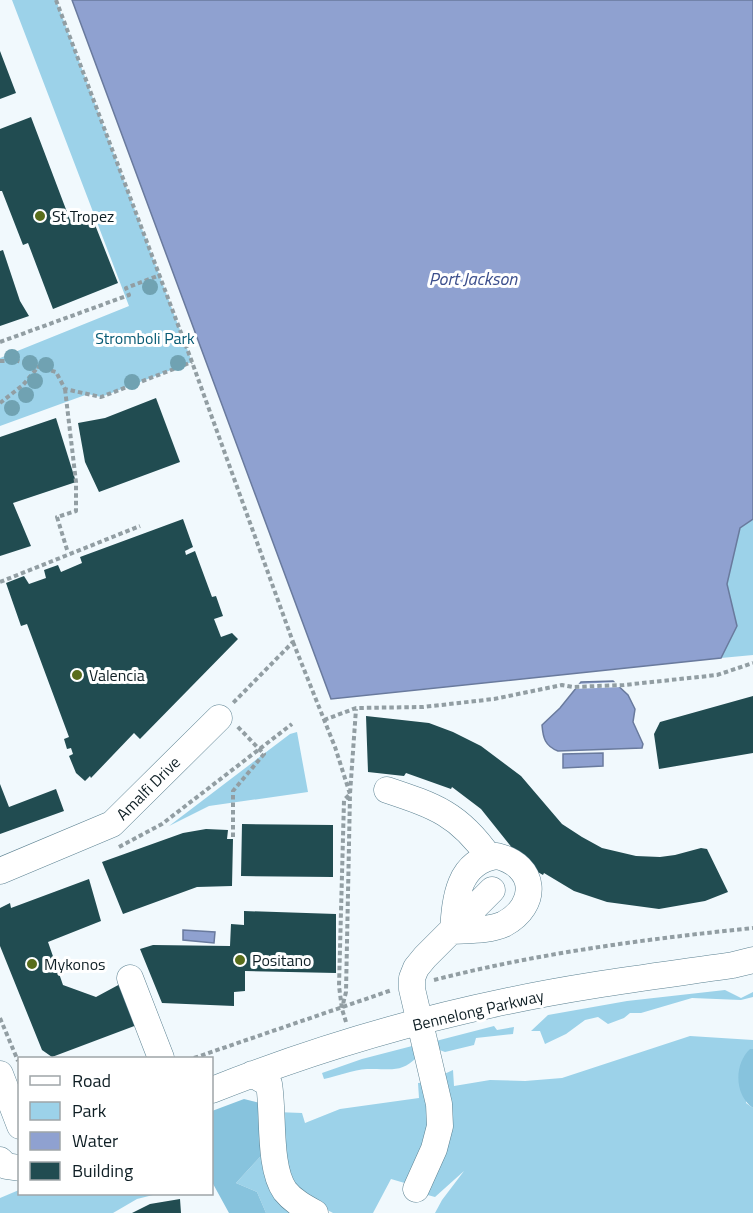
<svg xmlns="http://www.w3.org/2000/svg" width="753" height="1213" font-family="'Titillium Web',sans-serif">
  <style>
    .green { fill: #9cd2e9 }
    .forest { fill: #87c3dd }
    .water { fill: #8fa1d0; stroke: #697a9d; stroke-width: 1.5 }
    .pier { fill: #f1f9fd }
    .building { fill: #214c51 }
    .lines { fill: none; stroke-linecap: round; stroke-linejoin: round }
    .minor-casing { stroke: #5c8292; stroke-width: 27 }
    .path { stroke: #929ea3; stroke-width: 4; stroke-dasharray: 4.5 3; stroke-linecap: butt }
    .minor { stroke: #fff; stroke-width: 26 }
    .tree { fill: #70a2b2 }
    .poi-dot { fill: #596d1b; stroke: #fff; stroke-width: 2 }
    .labels { text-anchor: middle; stroke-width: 6; stroke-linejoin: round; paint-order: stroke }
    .poi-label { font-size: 16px; fill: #0f1f25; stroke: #fff; text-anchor: start }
    .park-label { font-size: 16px; fill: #075a74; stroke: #fff }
    .street-label { font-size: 16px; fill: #0f1f25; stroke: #fff }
    .water-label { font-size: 18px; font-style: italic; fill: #3d508d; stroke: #fff }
  </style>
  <rect width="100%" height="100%" fill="#f1f9fd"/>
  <path class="green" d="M12,0H56L192,362L101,397L88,394L0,426V358L129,306Z
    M753,519V655L721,658L737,626L727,584L740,528Z
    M297,732L308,792L209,806L169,826L290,734Z
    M725,990L741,998L753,992V997L741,1000L692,998L641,1013H630L624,1018L608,1024L598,1017L585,1020L566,1034L545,1044L540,1031H531L548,1015L627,1001Z
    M494,1026L497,1030L514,1027L513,1034L476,1038L474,1045L445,1052L434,1048L432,1042Z
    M690,1036L753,1040V1049H750L746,1103L753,1108V1213H435L442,1200L464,1171L435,1197L424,1194L440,1076L453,1070L454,1086L490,1080L525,1081L562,1078Z
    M416,1045L417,1057C401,1074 389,1068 367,1069C353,1070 338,1076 324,1079L322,1073L362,1059Z
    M428,1082L435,1124L408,1184L391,1179L373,1213H333L305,1198L286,1181L276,1112L302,1113L305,1123L340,1109L419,1098L418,1083Z
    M270,1146L291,1213H266L257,1192L236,1183Z
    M19,1190L20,1194H157L137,1199L113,1213H0V1198Z"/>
  <path class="forest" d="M750,1049H753V1108C734,1095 734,1064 750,1049Z
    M244,1099L264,1104L270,1146L236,1183L257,1192L266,1213H229L212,1182V1111Z"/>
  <path class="water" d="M72,0H753V519L740,528L727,584L737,626L721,658L331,699Z
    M613,681L628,695L635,709L633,722L643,744L642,748L558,751C545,746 543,738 542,725L560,708L581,682Z
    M603,753V766L563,768V754Z
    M183,930L215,932L214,943L183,940Z"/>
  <path class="pier" d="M619,682L623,687L573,689L576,684Z"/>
  <path class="building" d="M0,51L16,93L0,99Z
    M31,117L70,220L90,212L118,283L53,309L28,243L23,245L2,191H0V129Z
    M3,250L20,301L29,316L0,326V251Z
    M156,398L180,462L99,492L85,462L78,423L105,418Z
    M56,418L76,482L13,503L31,546L0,556V437Z
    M183,519L193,547L185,551L186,555L195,551L212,597L216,596L223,616L214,619L221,637L232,633L238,639L140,739L134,733L91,778L90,776L85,781L76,773L69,756L73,754L71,748L67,749L64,739L69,737L27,624L21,626L6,583L24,576L29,584L46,578L44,570L58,565L61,572L82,563L80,557Z
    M753,696V753L659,769L654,734L660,722Z
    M366,716L429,723L453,732L481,746L521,776L562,824L582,837L602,848L636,856L660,857L675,855L701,848L707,849L728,892L705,901L659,909L607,902L574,891L544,873L543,875L536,871L517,854L481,809L452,787L451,789L406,773L404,776L368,772Z
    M0,784L9,807L56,789L64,811L0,834Z
    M242,824L333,825V877L241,876Z
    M206,829L228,830L227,839H233L232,886L197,887L123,914L102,862L183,833Z
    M89,879L101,921L48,942L63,985L96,997L122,983L137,1025L52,1057L42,1050L0,946V908L10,903L11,908Z
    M244,911L336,914V973L245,971V991L234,992V1006L162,1003L140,949L153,945L230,946L231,924L244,925Z
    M180,1199L181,1213H132L150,1204Z"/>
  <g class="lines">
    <g class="minor-casing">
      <path id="minor" d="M387,790C435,806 459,814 489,857
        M497,856C537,866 539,905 504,924C489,931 469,930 453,931C455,899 458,861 497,856Z
        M0,871L112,824L219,718
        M130,978L161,1058
        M0,1074L20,1126
        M252,1074L269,1084C274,1113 268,1167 285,1191C293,1201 304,1207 315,1213
        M212,1090C307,1052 407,1022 508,1001C582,985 658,976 733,965L753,960
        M0,1160L6,1166L20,1168
        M416,1189L434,1149L440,1126L439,1104L412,989V978L416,968L425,957L492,890"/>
    </g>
    <path class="path" d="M56,0L192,362L293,642L232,704
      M0,342L129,295L126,288L160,275
      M0,361H18L56,372L65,389L101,397L192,362
      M65,389L76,482V511L57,517L68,553
      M0,403L23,385L38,367
      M0,582L140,526
      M293,642L335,747L350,794L346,992L342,1008
      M324,720L356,708L423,707L494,699L562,685L573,687L624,685L717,675L753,663
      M233,837V791L264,754L237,726
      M119,847L162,824L292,724
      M434,980C539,953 646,939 753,928
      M0,1018L18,1061
      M346,1022L342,1009L339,986L344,800L350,794L356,709
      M194,1058L392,990"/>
    <use href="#minor" class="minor"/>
  </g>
  <g class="tree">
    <circle cx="150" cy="287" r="8"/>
    <circle cx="12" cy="357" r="8"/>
    <circle cx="30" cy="363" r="8"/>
    <circle cx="178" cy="363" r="8"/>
    <circle cx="46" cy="365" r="8"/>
    <circle cx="35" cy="381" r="8"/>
    <circle cx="132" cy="382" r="8"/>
    <circle cx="26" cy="395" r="8"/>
    <circle cx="12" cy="408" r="8"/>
  </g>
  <g class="poi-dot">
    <circle cx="40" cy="216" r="6"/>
    <circle cx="77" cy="675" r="6"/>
    <circle cx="240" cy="960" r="6"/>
    <circle cx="32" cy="964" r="6"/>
  </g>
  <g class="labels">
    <g class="poi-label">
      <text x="52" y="222">St Tropez</text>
      <text x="89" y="681">Valencia</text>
      <text x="252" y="966">Positano</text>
      <text x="44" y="970">Mykonos</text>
    </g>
    <g class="park-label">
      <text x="145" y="344">Stromboli Park</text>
    </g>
    <g class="street-label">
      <text transform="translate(148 788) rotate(-45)" y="6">Amalfi Drive</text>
      <text transform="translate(478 1010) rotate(-13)" y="6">Bennelong Parkway</text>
    </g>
    <g class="water-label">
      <text x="473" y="285">Port Jackson</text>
    </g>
  </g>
  <rect x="18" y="1057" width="195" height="138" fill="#ffffff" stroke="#9fa5a8" stroke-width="1.5"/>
  <rect x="30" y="1076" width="30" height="9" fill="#ffffff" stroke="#9fa5a8" stroke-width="1.5"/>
  <text x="72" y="1087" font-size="18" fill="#0f1f25">Road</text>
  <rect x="30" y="1102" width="30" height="18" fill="#9cd2e9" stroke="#9fa5a8" stroke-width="1.5"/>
  <text x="72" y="1117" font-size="18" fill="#0f1f25">Park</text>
  <rect x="30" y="1132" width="30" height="18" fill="#8fa1d0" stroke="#9fa5a8" stroke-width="1.5"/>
  <text x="72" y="1147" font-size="18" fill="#0f1f25">Water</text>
  <rect x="30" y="1162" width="30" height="18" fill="#214c51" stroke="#9fa5a8" stroke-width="1.5"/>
  <text x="72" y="1177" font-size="18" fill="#0f1f25">Building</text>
</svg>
